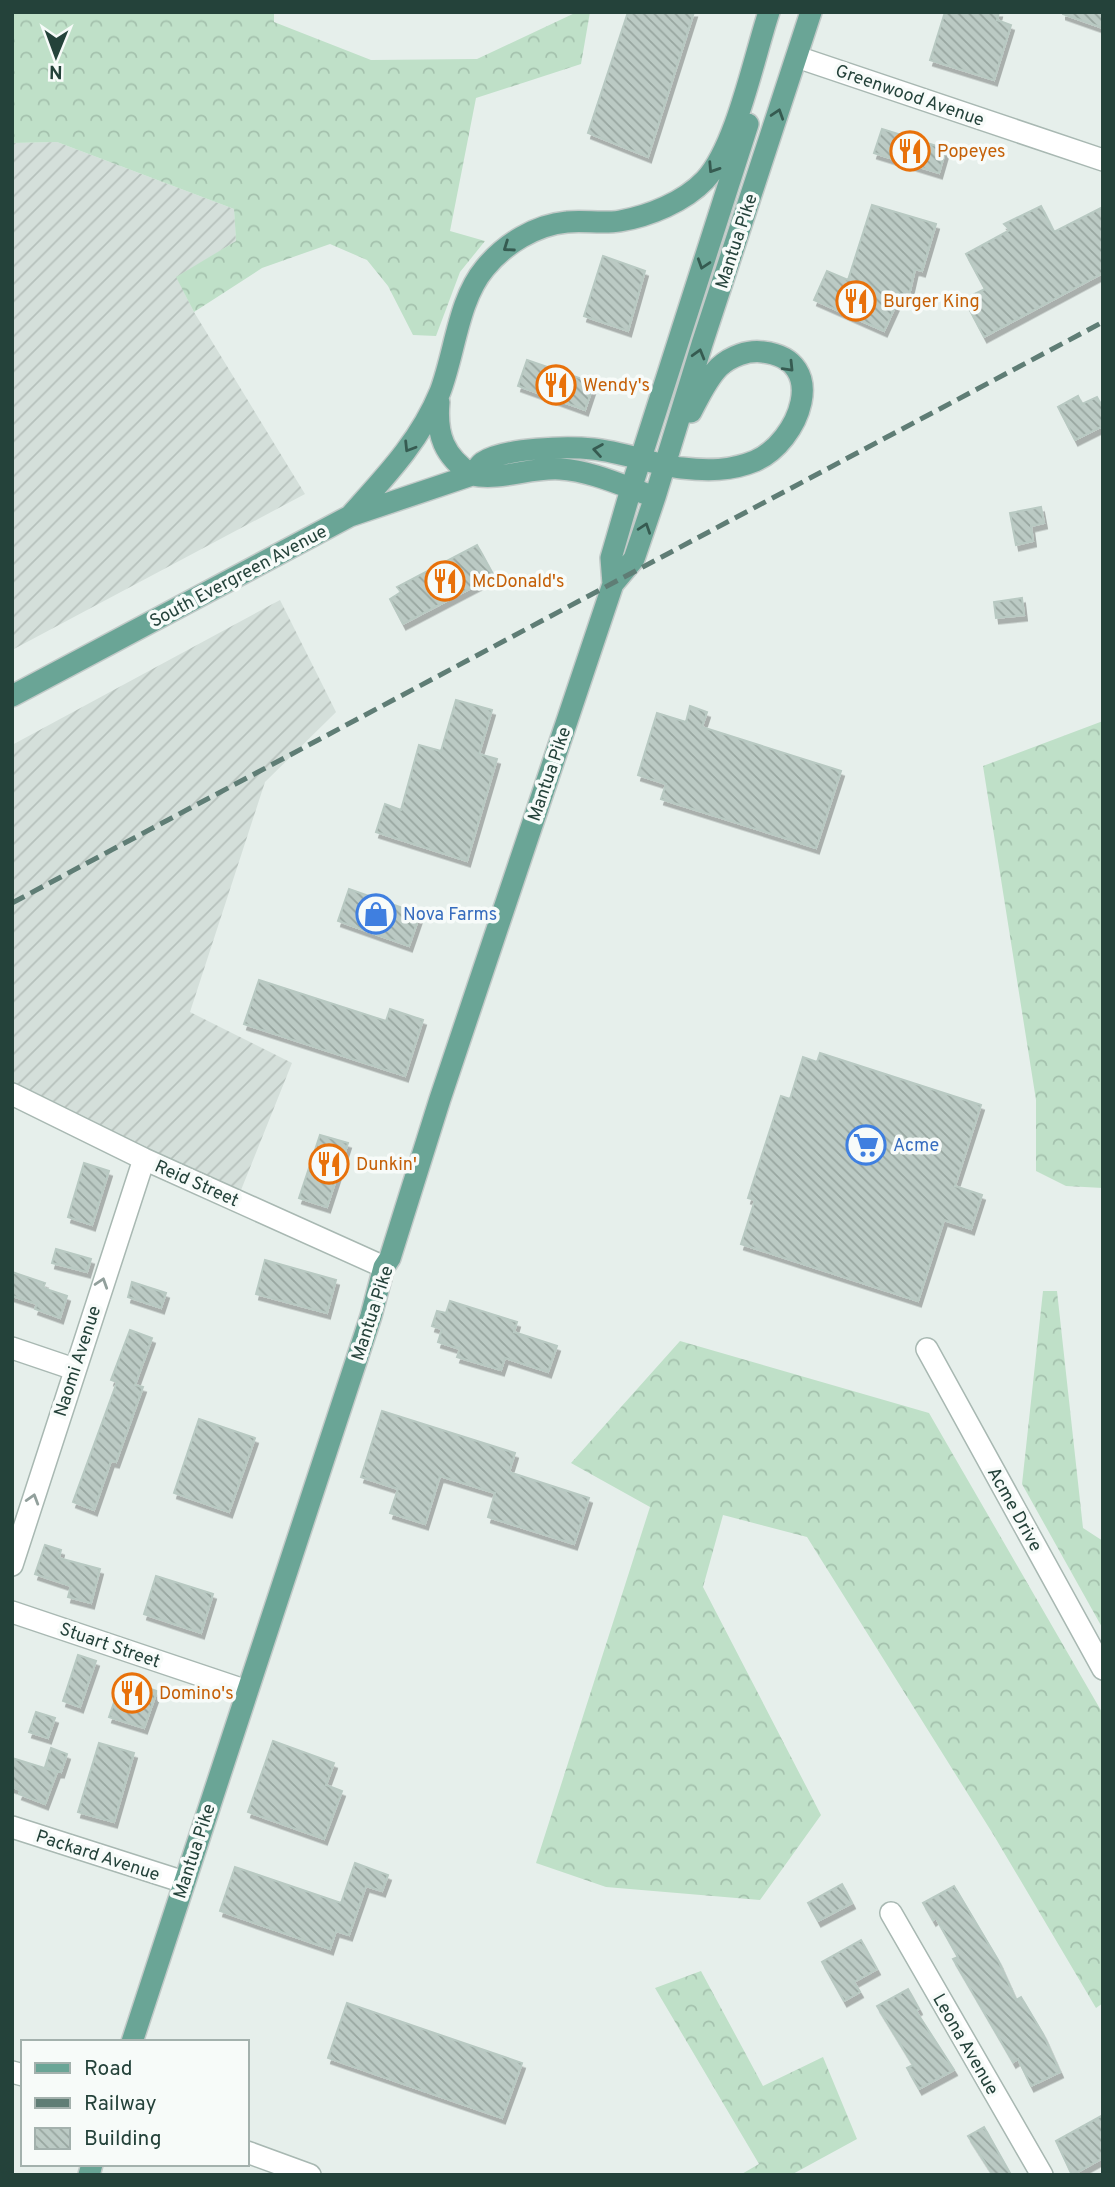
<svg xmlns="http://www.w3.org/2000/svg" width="1115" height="2187" font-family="Overpass,sans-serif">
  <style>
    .industrial { fill: url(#industrial-furrows) }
    .forest { fill: url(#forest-crowns) }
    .building { fill: url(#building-back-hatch); stroke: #b8c9c2; stroke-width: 2; filter: url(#shadow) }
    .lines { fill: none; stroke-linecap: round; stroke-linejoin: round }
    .street-casing { stroke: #a8b8b2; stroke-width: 24 }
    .primary-casing { stroke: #c2cac8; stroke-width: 24 }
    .street { stroke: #fff; stroke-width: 21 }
    .primary { stroke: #6aa596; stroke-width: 21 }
    .rail { stroke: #5f7d75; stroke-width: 5; stroke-dasharray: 14 7; stroke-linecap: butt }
    .oneway { stroke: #365b51 }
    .oneway2 { stroke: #92a09c }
    .labels { text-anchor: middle; stroke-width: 7; stroke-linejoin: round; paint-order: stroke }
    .street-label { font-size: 18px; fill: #24423a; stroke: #f7fbf9 }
    .food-label { font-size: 18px; fill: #c56008; stroke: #f7fbf9; text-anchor: start }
    .shop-label { font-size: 18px; fill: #366cbe; stroke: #f7fbf9; text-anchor: start }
  </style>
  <defs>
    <pattern id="industrial-furrows" width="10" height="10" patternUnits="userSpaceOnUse" patternTransform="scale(1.75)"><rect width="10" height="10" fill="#d4dfda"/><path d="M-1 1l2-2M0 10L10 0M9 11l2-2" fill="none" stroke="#b6c1bc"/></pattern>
    <pattern id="forest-crowns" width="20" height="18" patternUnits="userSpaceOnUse" patternTransform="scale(1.75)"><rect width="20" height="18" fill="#bfe0c8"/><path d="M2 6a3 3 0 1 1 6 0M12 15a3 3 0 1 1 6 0" fill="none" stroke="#a4c1ad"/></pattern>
    <pattern id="building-back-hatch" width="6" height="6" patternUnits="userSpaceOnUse" patternTransform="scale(1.75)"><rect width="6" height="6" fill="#bbcac4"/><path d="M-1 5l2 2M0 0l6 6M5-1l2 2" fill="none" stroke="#98a6a0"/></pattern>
    <filter id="shadow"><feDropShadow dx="3" dy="5.5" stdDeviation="0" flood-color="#0004"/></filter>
  </defs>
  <rect width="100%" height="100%" fill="#e6efeb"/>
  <path class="industrial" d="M57,142L234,209L236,241L177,278L194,312L305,494L12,650V143Z
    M280,600L336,712L265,782L190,1012L292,1063L239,1195L12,1084V745Z"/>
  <path class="forest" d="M12,12H274V22L371,60L477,59L577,12H590L581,64L476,98L450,231L485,241L460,272L436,336L413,335L388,286L367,260L330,244L262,268L194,312L176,277L236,241L234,209L57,142L12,143Z
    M1103,721V1188L1066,1186L1036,1171V1100L983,766Z
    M1043,1291H1057L1083,1528L1103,1541V1629L1022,1484Z
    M680,1341L929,1413L1103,1714V2003L1096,2008L993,1834L807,1537L723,1515L703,1587L821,1815L760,1900L606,1887L536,1863L650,1507L571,1463Z
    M701,1971L763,2086L823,2057L857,2139L791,2175H740L759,2164L655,1988Z"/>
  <path class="building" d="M628,12H694L648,157L588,133Z
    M945,12H999L997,20L1011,25L994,80L930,60Z
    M1063,12H1103V28L1063,14Z
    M882,129L946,149L939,173L874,153Z
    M872,205L936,224L922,271L915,269L908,300L900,296L884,331L814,300L827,271L848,280Z
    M1041,206L1054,232L1103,207V273L984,337L964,299L985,289L966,254L1010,230L1004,224Z
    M603,256L645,271L628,331L584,316Z
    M527,360L594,383L585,410L518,386Z
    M1078,396L1082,404L1097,397L1103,408V426L1075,440L1058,407Z
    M1041,507L1044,523L1031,526L1033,541L1016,545L1010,513Z
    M477,545L494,576L403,624L390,599L401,592L397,587Z
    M1022,598L1024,615L996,618L994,602Z
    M456,700L492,710L479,754L497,759L467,861L376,832L385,804L401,810L419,745L441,751Z
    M690,706L707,712L702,727L841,771L816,848L661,799L666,784L638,775L657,713L686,722Z
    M349,889L420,914L409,946L338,921Z
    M259,980L386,1021L390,1009L423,1020L405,1076L244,1024Z
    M820,1053L981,1105L955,1186L982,1195L971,1229L944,1220L918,1301L741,1244L755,1200L748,1198L781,1096L790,1099L803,1057L817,1062Z
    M320,1135L348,1143L327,1207L299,1198Z
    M84,1163L109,1171L92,1225L68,1217Z
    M56,1249L91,1259L87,1272L52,1263Z
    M265,1260L336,1280L327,1313L256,1294Z
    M12,1272L45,1283L43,1288L67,1296L60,1318L35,1309L37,1304L12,1296Z
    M132,1282L166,1293L161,1308L128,1297Z
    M450,1301L517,1322L514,1332L557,1346L548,1372L505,1358L501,1370L457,1357L460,1349L438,1342L442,1329L432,1326L437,1311L446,1313Z
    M130,1330L152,1338L135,1385L143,1387L116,1462L111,1461L94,1510L73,1502L117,1382L111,1380Z
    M382,1411L515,1453L509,1472L589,1498L574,1544L488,1517L495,1493L440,1476L425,1524L390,1513L398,1489L361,1477Z
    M199,1419L255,1438L229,1512L174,1493Z
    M45,1545L61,1550L59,1558L100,1569L91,1603L68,1597L71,1586L35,1574Z
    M156,1576L213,1594L201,1633L144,1614Z
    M78,1655L96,1661L80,1707L63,1701Z
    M122,1679L157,1691L144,1728L109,1717Z
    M36,1712L55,1718L48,1738L29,1732Z
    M273,1741L334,1763L326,1785L342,1791L324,1839L248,1812Z
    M99,1743L134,1753L114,1822L78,1812Z
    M51,1748L67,1754L61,1772L45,1767Z
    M12,1758L57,1772L45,1804L19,1794L21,1790L12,1787Z
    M355,1863L388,1875L382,1891L366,1886L349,1935L336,1931L330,1949L220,1911L235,1867L341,1903Z
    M842,1884L852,1903L818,1921L808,1903Z
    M954,1886L998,1960L1016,2000L1021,1997L1043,2034L1060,2072L1031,2086L1018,2059L1013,2062L953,1959L958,1957L936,1918L933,1920L923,1903Z
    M861,1940L877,1969L854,1982L860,1992L844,2001L822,1962Z
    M908,1989L919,2009L916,2011L954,2070L919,2089L907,2068L913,2065L877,2006Z
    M347,2003L522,2063L502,2118L328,2058Z
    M1103,2115V2158L1072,2175L1056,2141Z
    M984,2127L1011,2175H993L968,2136Z"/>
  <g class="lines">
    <g class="street-casing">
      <path id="street" d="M797,57L1103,160
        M12,1094L144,1159L384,1267
        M12,1348L74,1369
        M927,1349L1103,1669
        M12,1565L144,1159
        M12,1612L247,1691
        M12,1827L184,1882
        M891,1913L1042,2175
        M12,2072L23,2075
        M247,2152L310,2175"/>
    </g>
    <g class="primary-casing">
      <path id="primary" d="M439,402C436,435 444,456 472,475
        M472,475C475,471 479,465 483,462C505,448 567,446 593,449C623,452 652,464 682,468C707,471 731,471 755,461C799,442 831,360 763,352C748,350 731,356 719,367C707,379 699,397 691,412
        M350,516C385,477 420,441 440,392C455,353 458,300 485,268C505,244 535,225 567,222C584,220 602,224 620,221C649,216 684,202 705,180C736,147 754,57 769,12
        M613,584L611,558L631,489L748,124
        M12,696L350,516L472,475C501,481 530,467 560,469C593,471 625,487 655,497
        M132,2042L371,1316L384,1267L390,1258L440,1099L613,584L634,559L655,497L702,344L811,12
        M89,2175L92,2164"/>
    </g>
    <use href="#street" class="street"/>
    <use href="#primary" class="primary"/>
    <path class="rail" d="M12,903L1103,322"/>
  </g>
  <defs><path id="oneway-chevron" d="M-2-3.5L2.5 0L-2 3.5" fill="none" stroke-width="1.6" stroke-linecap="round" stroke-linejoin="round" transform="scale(1.75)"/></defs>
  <g class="oneway">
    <use href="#oneway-chevron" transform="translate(778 114) rotate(-72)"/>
    <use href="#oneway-chevron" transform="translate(713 168) rotate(123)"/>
    <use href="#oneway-chevron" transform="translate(508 247) rotate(145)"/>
    <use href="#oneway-chevron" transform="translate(703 264) rotate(108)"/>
    <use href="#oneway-chevron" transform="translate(699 354) rotate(-74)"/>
    <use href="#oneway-chevron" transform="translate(789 367) rotate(46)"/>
    <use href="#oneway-chevron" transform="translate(409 447) rotate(122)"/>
    <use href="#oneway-chevron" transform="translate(598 450) rotate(-171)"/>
    <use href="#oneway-chevron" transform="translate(645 528) rotate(-71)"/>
  </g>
  <g class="oneway2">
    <use href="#oneway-chevron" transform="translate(102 1283) rotate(-72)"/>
    <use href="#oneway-chevron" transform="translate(33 1499) rotate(-73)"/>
  </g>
  <defs>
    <g id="restaurant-ring" transform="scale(2.0125)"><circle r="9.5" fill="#f7fbf9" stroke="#e8710a" stroke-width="1.5"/><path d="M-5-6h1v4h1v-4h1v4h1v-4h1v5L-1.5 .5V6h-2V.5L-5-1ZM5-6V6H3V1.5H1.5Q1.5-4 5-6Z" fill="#e8710a"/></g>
    <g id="shop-ring" transform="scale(2.0125)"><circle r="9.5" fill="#f7fbf9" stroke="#3f7fe0" stroke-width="1.5"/><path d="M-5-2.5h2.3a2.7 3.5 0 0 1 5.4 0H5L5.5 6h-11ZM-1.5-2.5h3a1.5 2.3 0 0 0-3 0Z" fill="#3f7fe0"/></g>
    <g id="supermarket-ring" transform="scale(2.0125)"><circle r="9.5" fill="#f7fbf9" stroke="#3f7fe0" stroke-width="1.5"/><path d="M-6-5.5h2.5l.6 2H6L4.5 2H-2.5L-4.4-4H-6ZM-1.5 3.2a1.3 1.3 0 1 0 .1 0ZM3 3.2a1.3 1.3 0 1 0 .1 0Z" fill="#3f7fe0"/></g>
  </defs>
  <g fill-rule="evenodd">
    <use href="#restaurant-ring" x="910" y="151"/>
    <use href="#restaurant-ring" x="856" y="301"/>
    <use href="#restaurant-ring" x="556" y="385"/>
    <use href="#restaurant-ring" x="445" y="581"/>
    <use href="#shop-ring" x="376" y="914"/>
    <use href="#supermarket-ring" x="866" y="1145"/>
    <use href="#restaurant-ring" x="329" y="1164"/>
    <use href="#restaurant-ring" x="132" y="1693"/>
  </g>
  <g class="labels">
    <g class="street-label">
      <text transform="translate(910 95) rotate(19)" y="6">Greenwood Avenue</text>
      <text transform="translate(736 241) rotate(-72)" y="6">Mantua Pike</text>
      <text transform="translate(238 576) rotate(-28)" y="6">South Evergreen Avenue</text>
      <text transform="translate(549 774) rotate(-71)" y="6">Mantua Pike</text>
      <text transform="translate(197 1183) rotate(24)" y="6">Reid Street</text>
      <text transform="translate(372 1313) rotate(-72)" y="6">Mantua Pike</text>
      <text transform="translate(77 1361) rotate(-72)" y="6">Naomi Avenue</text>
      <text transform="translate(1015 1509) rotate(61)" y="6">Acme Drive</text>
      <text transform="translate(110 1645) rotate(19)" y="6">Stuart Street</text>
      <text transform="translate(194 1851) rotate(-72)" y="6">Mantua Pike</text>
      <text transform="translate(98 1855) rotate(18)" y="6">Packard Avenue</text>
      <text transform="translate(966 2044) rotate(60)" y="6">Leona Avenue</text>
    </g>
    <g class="food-label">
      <text x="937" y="157">Popeyes</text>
      <text x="883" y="307">Burger King</text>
      <text x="583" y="391">Wendy's</text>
      <text x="472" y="587">McDonald's</text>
      <text x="356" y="1170">Dunkin'</text>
      <text x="159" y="1699">Domino's</text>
    </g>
    <g class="shop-label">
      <text x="403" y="920">Nova Farms</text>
      <text x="893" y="1151">Acme</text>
    </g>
  </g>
  <rect width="1115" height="2187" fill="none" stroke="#24423a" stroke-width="28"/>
  <rect x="21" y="2040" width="228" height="126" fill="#f7fbf9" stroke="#a3b1ad" stroke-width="2"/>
  <rect x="35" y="2063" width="35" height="10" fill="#6aa596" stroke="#a3b1ad" stroke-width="2"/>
  <text x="84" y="2075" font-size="21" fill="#24423a">Road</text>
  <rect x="35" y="2098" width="35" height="10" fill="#5f7d75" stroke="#a3b1ad" stroke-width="2"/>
  <text x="84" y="2110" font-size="21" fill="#24423a">Railway</text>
  <rect x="35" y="2128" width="35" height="21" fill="url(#building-back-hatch)" stroke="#a3b1ad" stroke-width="2"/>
  <text x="84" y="2145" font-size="21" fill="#24423a">Building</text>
  <g transform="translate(56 56) rotate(181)" stroke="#f7fbf9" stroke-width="5" paint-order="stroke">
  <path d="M0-5L12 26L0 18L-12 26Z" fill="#24423a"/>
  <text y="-10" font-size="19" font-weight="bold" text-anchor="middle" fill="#24423a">N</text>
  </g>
</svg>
